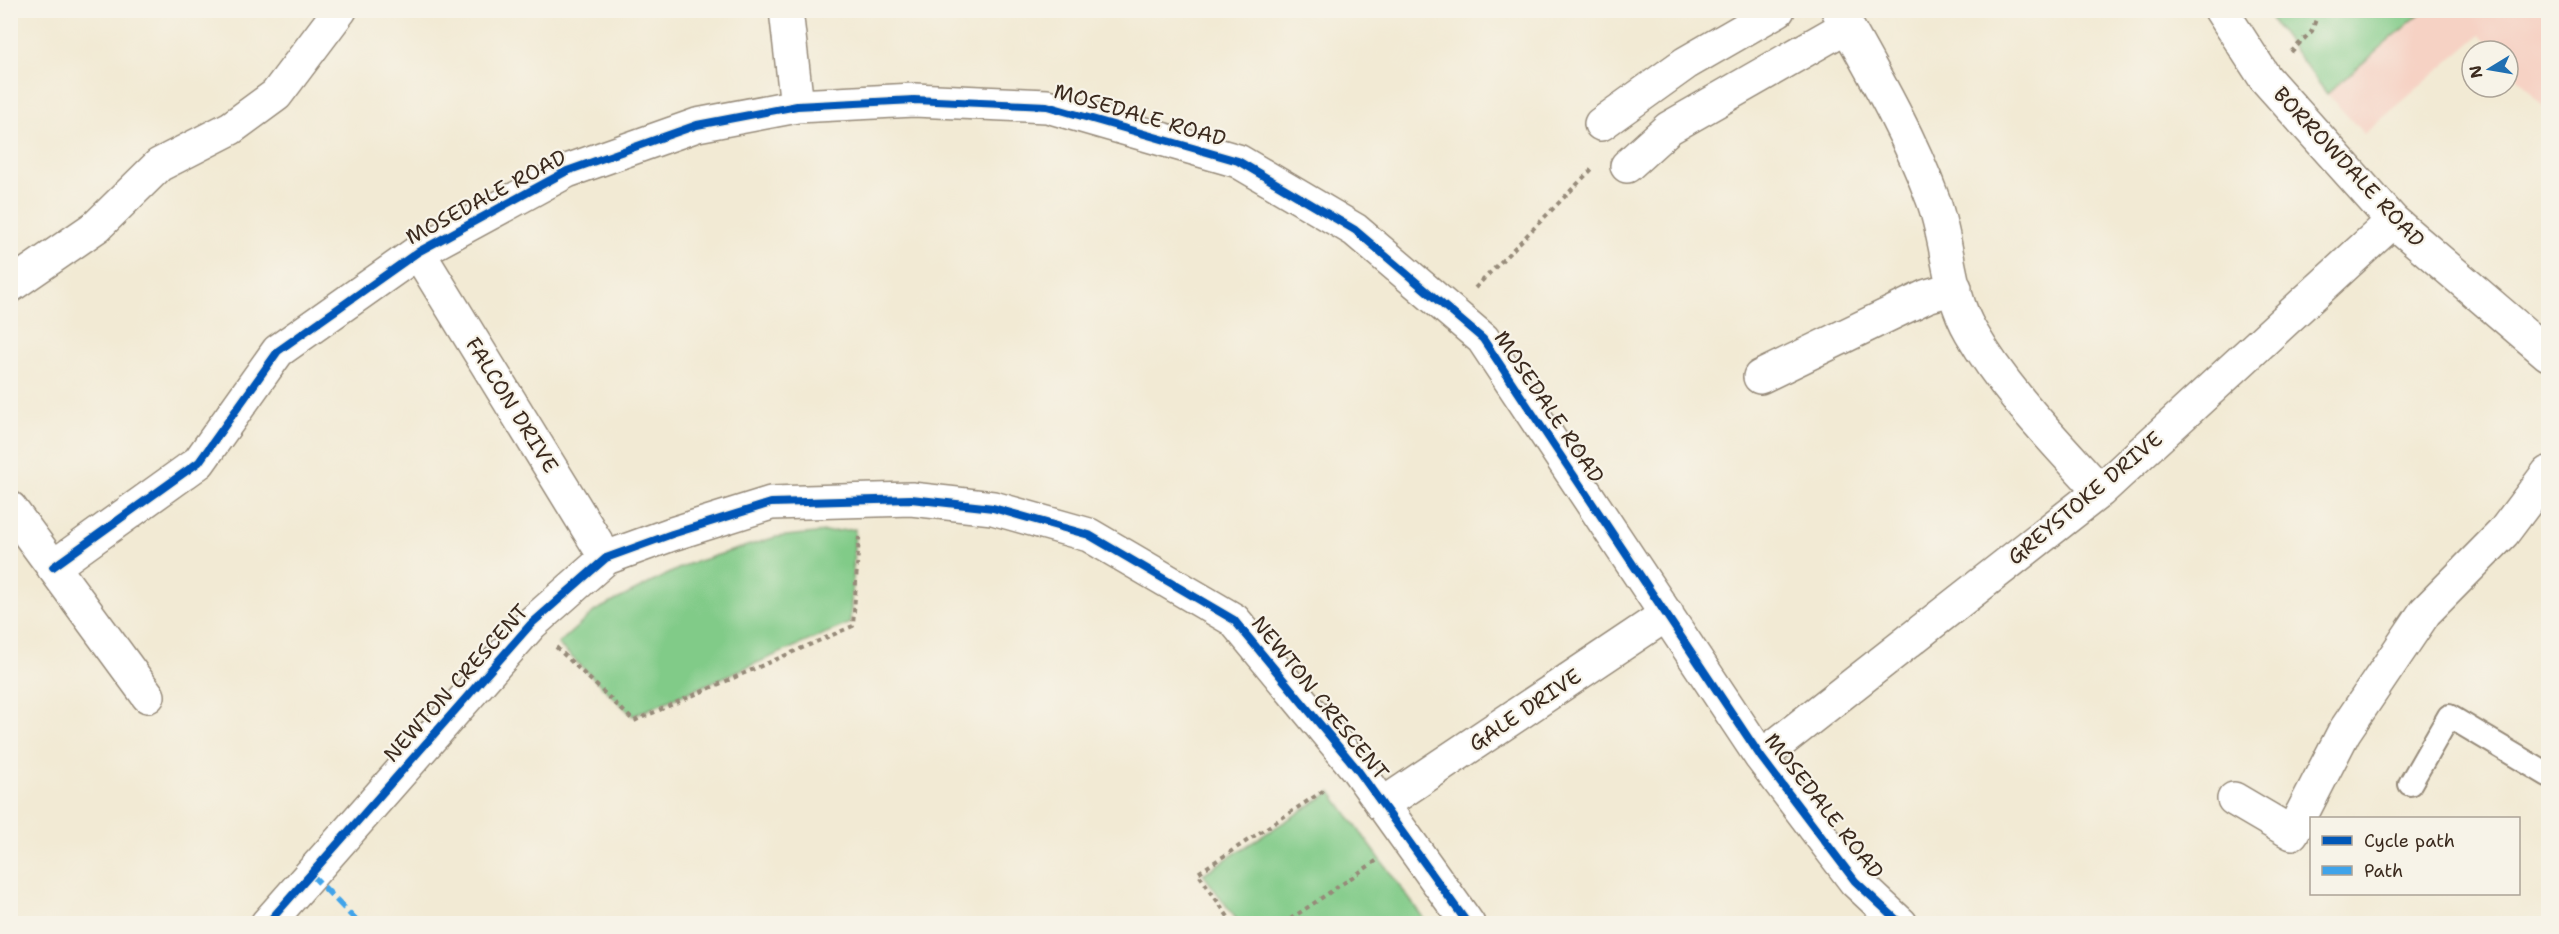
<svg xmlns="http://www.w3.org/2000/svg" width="2559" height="934" font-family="'Shantell Sans',sans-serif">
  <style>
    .built { fill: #f6d2c4 }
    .green { fill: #81cb88; stroke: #5e7a53; stroke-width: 1.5 }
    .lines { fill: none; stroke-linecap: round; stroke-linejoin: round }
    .lane-casing { stroke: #968a79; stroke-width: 26 }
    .street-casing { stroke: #968a79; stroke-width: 36 }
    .path { stroke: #968a79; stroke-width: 4; stroke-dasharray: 4.5 4.5; stroke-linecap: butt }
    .lane { stroke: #fff; stroke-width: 22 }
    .street { stroke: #fff; stroke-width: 33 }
    .quiet { stroke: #3fa3ea; stroke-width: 6; stroke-dasharray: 12 6; stroke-linecap: butt }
    .cycleway-casing { stroke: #f7f3e8; stroke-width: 11 }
    .cycleway { stroke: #0057b8; stroke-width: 8 }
    .labels { text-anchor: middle; stroke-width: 4.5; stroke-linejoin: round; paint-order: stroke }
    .street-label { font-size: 21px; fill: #3b2a1e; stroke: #f7f3e8 }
  </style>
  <rect width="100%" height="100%" fill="#f7f3e8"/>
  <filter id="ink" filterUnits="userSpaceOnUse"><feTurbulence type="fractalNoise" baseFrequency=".0167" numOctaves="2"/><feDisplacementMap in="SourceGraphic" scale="12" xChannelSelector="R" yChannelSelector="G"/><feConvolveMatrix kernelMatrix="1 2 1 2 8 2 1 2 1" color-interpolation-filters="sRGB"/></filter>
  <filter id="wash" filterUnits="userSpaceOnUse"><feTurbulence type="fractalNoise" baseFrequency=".008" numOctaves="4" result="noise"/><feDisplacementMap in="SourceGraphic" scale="24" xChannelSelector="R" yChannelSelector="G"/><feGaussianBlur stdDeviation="1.35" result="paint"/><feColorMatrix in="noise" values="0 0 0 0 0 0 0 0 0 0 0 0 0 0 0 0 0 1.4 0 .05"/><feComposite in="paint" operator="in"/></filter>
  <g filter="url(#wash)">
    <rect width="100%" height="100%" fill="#f2ead4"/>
    <path class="built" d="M2423,11H2548V112L2508,66V51H2495L2480,35L2364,134L2327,94Z"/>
    <path class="green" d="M2265,11H2423L2327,94Z
      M855,529L850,623L633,716L558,644L595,611L686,565L776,537Z
      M1331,792L1427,923H1239L1203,874Z"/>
  </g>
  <g filter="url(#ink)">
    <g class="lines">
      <g class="lane-casing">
        <path id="lane" d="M2410,784L2449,716L2548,775"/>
      </g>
      <g class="street-casing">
        <path id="street" d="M786,10L797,106
          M1838,10C1872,71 1908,132 1932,197C1949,240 1947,292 1971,332C2005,391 2055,441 2100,491
          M2221,10L2265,78L2393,221L2548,354
          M1601,124L1686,63L1778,10
          M1627,166L1669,128L1847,26
          M418,252L606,558
          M10,286L97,226L159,165L231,128L276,95L340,10
          M1760,377L1927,296L1955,288
          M10,508L148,696
          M53,567L199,462L278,351L418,252L567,171L697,125L797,106L914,100L1047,106L1238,161L1355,230L1483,339L1761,757L1855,881L1901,924
          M1761,757L2100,491L2393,221
          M2234,799L2292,833L2344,732L2425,612L2503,533L2548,473
          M1382,805L1667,614
          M267,924L531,624L606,558L672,534L771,503L911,499L993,508L1089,535L1234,620L1357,769L1468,924"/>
      </g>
      <path class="path" d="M2291,52L2312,31L2319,10
        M1475,288L1592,169
        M556,647L634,721L853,626L859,537
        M1233,924L1198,873L1326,789
        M1283,924L1379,859"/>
      <use href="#lane" class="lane"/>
      <use href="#street" class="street"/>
      <path class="quiet" d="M311,874L360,924"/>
      <g class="cycleway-casing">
        <path id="cycleway" d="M53,567L199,462L278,351L418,252L567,171L697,125L797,106L914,100L1047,106L1238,161L1355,230L1483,339L1761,757L1855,881L1901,924
          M267,924L531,624L606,558L672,534L771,503L911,499L993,508L1089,535L1234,620L1357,769L1468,924"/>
      </g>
      <use href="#cycleway" class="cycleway"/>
    </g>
  </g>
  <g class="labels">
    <g class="street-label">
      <text transform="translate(1140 115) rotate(16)" y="7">MOSEDALE ROAD</text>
      <text transform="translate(2349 167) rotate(47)" y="7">BORROWDALE ROAD</text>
      <text transform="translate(486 197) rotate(-28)" y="7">MOSEDALE ROAD</text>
      <text transform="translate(512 405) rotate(58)" y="7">FALCON DRIVE</text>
      <text transform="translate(1549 407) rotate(56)" y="7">MOSEDALE ROAD</text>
      <text transform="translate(2085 498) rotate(-40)" y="7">GREYSTOKE DRIVE</text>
      <text transform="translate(456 683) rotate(-48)" y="7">NEWTON CRESCENT</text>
      <text transform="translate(1320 698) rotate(51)" y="7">NEWTON CRESCENT</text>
      <text transform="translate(1525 710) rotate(-34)" y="7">GALE DRIVE</text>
      <text transform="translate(1824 806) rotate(52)" y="7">MOSEDALE ROAD</text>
    </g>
  </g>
  <rect width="2559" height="934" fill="none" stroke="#f7f3e8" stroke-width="36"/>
  <rect x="2310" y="817" width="210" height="78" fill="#f7f3e8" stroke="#aca397" stroke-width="1.5"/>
  <rect x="2322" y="836" width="30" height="9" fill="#0057b8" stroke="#aca397" stroke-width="1.5"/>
  <text x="2364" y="847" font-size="18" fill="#3b2a1e">Cycle path</text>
  <rect x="2322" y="866" width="30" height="9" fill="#3fa3ea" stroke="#aca397" stroke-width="1.5"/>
  <text x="2364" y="877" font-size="18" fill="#3b2a1e">Path</text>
  <g transform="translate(2490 69) rotate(259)"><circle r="28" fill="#f7f3e8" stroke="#aca397" stroke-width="1.5"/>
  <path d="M0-4.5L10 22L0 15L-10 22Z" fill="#1f6fb2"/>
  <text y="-9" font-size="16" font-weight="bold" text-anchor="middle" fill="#3b2a1e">N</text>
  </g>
</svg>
